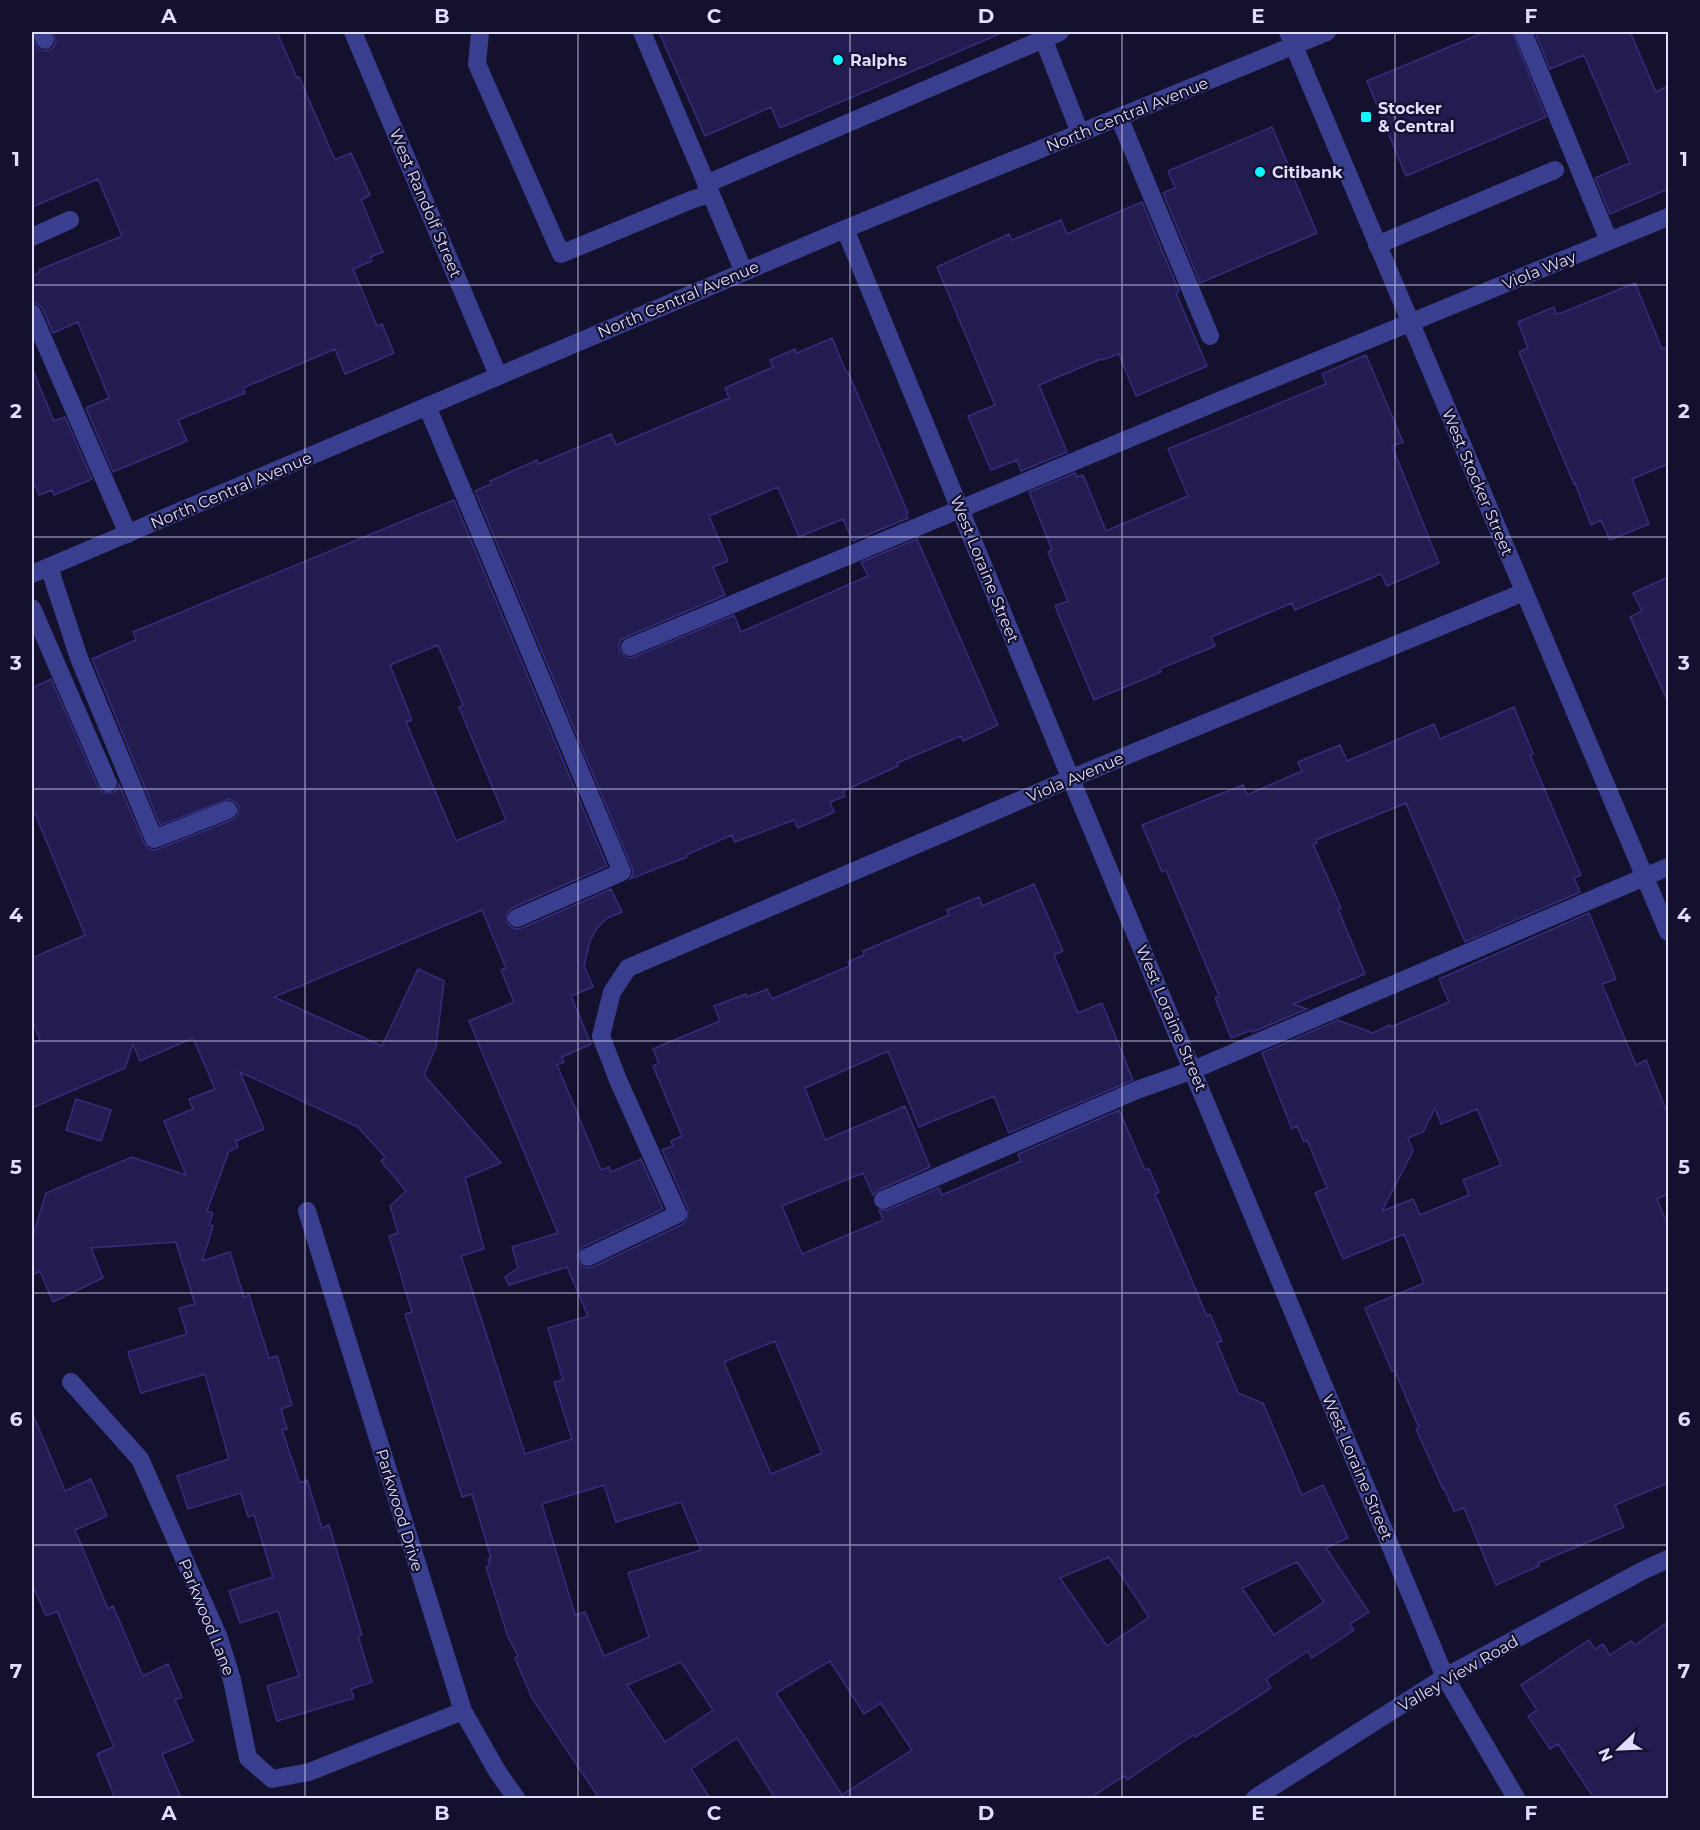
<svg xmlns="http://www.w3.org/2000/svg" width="1700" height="1830" font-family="Montserrat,sans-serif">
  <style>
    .building { fill: #221c50; stroke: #362d7d; stroke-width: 1.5; fill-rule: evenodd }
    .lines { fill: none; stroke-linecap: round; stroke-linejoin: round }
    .minor { stroke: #3a3e8f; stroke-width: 18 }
    .grid { fill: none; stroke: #dfdeff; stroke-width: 1.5; stroke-opacity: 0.55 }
    .poi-dot { fill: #0afbff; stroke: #13112e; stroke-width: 2 }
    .labels { text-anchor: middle; stroke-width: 4.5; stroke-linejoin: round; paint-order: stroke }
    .poi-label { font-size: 16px; font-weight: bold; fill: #dfdeff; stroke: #13112e; text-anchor: start }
    .street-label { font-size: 16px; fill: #dfdeff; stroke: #13112e }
    .neatline { fill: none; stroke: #dfdeff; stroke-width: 2 }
    .grid-label { font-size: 20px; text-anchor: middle; font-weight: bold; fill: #dfdeff }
  </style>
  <rect width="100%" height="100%" fill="#13112e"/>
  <path class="building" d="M53,32H277L297,78L299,77L335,160L351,153L370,195L361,200L383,252L370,257L372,261L353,269L377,326L382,324L394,353L345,374L335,349L243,388L245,393L178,420L187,441L113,472L86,408L109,398L78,322L53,333L42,308L38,304L33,302L32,298V276L40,272L39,270L122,236L98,179L32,207V38L38,49L44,51L49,50L54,47L56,41Z
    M659,32H1004L780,128L771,107L705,136Z
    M1485,32H1512L1546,117L1406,176L1367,81Z
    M1535,32H1636L1631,34L1656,92L1668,86V189L1610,214L1595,178L1630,163L1584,55L1550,69Z
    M1272,127L1317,233L1200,283L1163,193L1175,188L1168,171Z
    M1142,202L1179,291L1176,293L1207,366L1136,396L1119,354L1102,360L1101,359L1039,385L1067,452L1021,471L1017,460L991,470L968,416L995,405L937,267L1009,234L1012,240L1061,220L1067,234Z
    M1635,283L1662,349L1668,347V464L1632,479L1649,524L1610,540L1601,520L1591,525L1575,483L1574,484L1519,352L1528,348L1518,322L1554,307L1556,314L1561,313Z
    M832,338L846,372H848L908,513L906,514L908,518L853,541L843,519L799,537L778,487L709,516L728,561L713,567L725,595L626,637L621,640L619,645L620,652L628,658L634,657L734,615L741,632L868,576L861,562L917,539L998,725L963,741L961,736L897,763L898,766L843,791L845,796L830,802L834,812L798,828L794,820L735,842L732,835L686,855L687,857L630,879L633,874L632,868L475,491L491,484L490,481L537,460L538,464L611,434L616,445L729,398L725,388L773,367L770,360L795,349L797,353Z
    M1366,355L1403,442L1392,446L1439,563L1387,586L1381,574L1295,610L1292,603L1211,637L1215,646L1159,669L1161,672L1094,700L1055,606L1068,601L1048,552L1052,550L1029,492L1075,473L1077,477L1083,475L1106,531L1188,496L1168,449L1326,384L1322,374Z
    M32,368L54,421L65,417L92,479L54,495L52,490L39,495L32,478Z
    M454,500L607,866L512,908L508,912L507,922L511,927L516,929L522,928L611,889L622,912L607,918L597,928L590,941L584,966L593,987L571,996L591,1044L562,1057L564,1062L557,1065L601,1170L609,1167L611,1172L641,1159L663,1209L583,1247L577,1256L578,1261L581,1266L587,1268L593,1267L683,1224L687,1220L688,1209L662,1150L673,1146L671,1141L682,1136L653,1066L659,1063L653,1049L720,1021L714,1006L746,994L747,997L767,989L772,999L849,966L848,962L864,955L863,951L949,915L947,910L979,897L982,906L1034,884L1063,951L1054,955L1078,1013L1102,1003L1133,1080L1009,1133L994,1096L919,1127L888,1051L805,1088L825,1140L905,1106L930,1167L879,1190L873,1195L863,1173L782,1206L802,1254L883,1220L879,1210H887L939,1188L942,1195L1021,1161L1018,1154L1119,1110L1145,1170L1149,1169L1159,1192L1155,1194L1207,1316L1210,1314L1222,1341L1217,1343L1238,1393L1263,1403L1302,1495L1323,1485L1348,1538L1326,1548L1369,1612L1350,1624L1354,1630L1312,1658L1308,1651L1266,1679L1271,1688L1195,1737L1193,1735L1127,1780L1124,1776L1090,1798H775L737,1738L691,1769L710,1798H599L532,1698L515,1658L518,1656L508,1637L486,1567L490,1565L488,1559L491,1558L472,1494L462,1497L405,1314L412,1312L389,1236L398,1233L390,1206L406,1191L381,1161L385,1157L358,1127L240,1072L264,1129L236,1141L238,1147L229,1151L207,1211L213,1213L209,1225L213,1226L202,1261L230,1252L244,1297L249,1295L269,1358L277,1356L292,1405L281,1409L287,1429L282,1430L300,1483L307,1480L322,1528L329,1525L362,1635L358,1636L372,1682L351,1689L354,1698L277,1721L267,1686L299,1676L278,1611L240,1623L229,1591L273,1577L254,1515L248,1517L241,1493L188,1509L177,1476L229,1459L205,1374L141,1393L128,1352L187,1334L179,1308L195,1304L176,1242L91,1248L103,1278L53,1302L40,1271L32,1275V1239L46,1193L132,1157L186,1175L164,1121L193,1109L189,1099L215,1089L193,1038L140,1061L133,1044L125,1068L32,1108V1044L40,1040L32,1020V958L85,935L32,806V688L51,679L98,787L102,792L112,793L117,790L119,784L144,843L148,848L153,850L158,849L232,820L237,817L239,806L235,802L229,799L160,825L92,659L136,640L133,632ZM438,645L463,705L459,707L506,820L456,841L406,722L412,720L390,665ZM482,910L506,968L501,970L514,1002L469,1021L558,1233L512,1247L518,1268L505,1277L509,1285L567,1267L588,1316L548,1328L563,1380L554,1382L572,1439L525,1454L461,1256L484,1249L465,1178L501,1163L424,1075L436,1047L444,981L418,969L382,1046L274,997ZM775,1341L822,1453L771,1474L724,1362ZM604,1485L616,1522L681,1502L701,1550L628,1573L649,1637L604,1656L585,1612L575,1615L542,1504ZM1109,1557L1149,1617L1107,1646L1060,1578ZM1297,1562L1324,1602L1274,1635L1242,1588ZM830,1661L864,1714L881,1703L912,1750L842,1795L776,1693ZM681,1662L713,1710L665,1742L627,1685Z
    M1668,577V702L1630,617L1642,611L1633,593Z
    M1514,707L1533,754L1530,755L1581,875L1574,878L1580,892L1465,942L1406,803L1316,840L1317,843L1313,844L1341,908L1338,909L1365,974L1293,1004L1307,1009L1253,1032L1252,1030L1231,1038L1215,998L1219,996L1166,870L1162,872L1142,825L1243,785L1247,795L1302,771L1298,762L1340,745L1347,761L1434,724L1440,739Z
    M1589,913L1616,979L1602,984L1636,1065L1646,1060L1668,1115V1194L1657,1199L1668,1226V1483L1615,1505L1624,1527L1538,1563L1539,1566L1496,1585L1464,1508L1454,1511L1444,1488L1443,1489L1416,1429L1419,1428L1395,1371H1392L1365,1308L1424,1283L1404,1234L1343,1259L1315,1193L1327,1188L1307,1140L1304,1142L1297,1126L1292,1129L1262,1053L1338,1020L1373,1033L1390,1025L1391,1027L1449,1002L1439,979ZM1435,1108L1441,1124L1477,1109L1501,1165L1463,1180L1469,1195L1420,1215L1413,1199L1382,1211L1413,1151L1408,1138L1423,1132Z
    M76,1099L111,1110L101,1141L66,1130Z
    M32,1412L65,1491L91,1479L107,1516L75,1530L108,1609L113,1606L143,1676L168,1664L182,1697L175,1700L193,1741L162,1754L181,1798H115L97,1754L114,1747L57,1611L46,1616L32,1583Z
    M1668,1622V1798H1594L1558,1744L1550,1749L1528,1716L1537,1710L1521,1685L1589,1640L1595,1649L1603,1644L1610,1655L1631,1641L1635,1645Z"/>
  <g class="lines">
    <path class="minor" d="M41,32L45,40
      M353,32L498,375
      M480,32L477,64L561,254L691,200L710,194
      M642,32L744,272
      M1043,32V38L1080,133
      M1288,32L1668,932
      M1523,32L1609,241
      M1119,117L1210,336
      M706,184L1060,32
      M845,229L1056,743L1445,1677L1516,1798
      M32,237L70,220
      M1377,245L1555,170
      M32,313L128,534
      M427,406L622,872L517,918
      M49,567L79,658L154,839L228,810
      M32,574L845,229L1327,32
      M32,608L108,783
      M630,647C975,501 1321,358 1668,217
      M883,1200L1137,1090L1193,1070L1668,867
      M307,1211L463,1711L497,1771L516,1798
      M588,1257L678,1214L618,1080L601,1036L612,992L628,968L1072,778L1524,592
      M71,1382L140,1459L219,1638L232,1680L248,1758L272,1779L309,1772L463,1711
      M1255,1798L1445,1677L1644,1570L1668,1559"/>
  </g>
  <path class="grid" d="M305,32V1798M578,32V1798M850,32V1798M1122,32V1798M1395,32V1798M32,285H1668M32,537H1668M32,789H1668M32,1041H1668M32,1293H1668M32,1545H1668"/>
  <g class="poi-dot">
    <circle cx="838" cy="60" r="6"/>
    <rect x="1360" y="111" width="12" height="12" rx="3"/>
    <circle cx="1260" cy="172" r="6"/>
  </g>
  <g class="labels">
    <g class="poi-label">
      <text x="850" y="66">Ralphs</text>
      <text x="1378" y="114">Stocker<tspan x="1378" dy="18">&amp; Central</tspan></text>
      <text x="1272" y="178">Citibank</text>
    </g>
    <g class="street-label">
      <text transform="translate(1127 114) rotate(-22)" y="6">North Central Avenue</text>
      <text transform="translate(426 203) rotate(67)" y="6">West Randolf Street</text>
      <text transform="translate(1539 270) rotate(-22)" y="6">Viola Way</text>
      <text transform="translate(678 299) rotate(-23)" y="6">North Central Avenue</text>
      <text transform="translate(1478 482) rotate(67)" y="6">West Stocker Street</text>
      <text transform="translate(231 490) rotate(-23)" y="6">North Central Avenue</text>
      <text transform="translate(985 569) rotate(68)" y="6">West Loraine Street</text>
      <text transform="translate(1075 777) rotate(-23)" y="6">Viola Avenue</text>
      <text transform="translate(1172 1018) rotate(67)" y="6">West Loraine Street</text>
      <text transform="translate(1358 1467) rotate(67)" y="6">West Loraine Street</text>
      <text transform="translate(400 1510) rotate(73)" y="6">Parkwood Drive</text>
      <text transform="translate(207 1617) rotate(68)" y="6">Parkwood Lane</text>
      <text transform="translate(1458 1673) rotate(-30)" y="6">Valley View Road</text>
    </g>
  </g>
  <rect width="1700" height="1830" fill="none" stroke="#13112e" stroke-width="66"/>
  <g transform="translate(1619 1749) rotate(247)" stroke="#13112e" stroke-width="4.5" paint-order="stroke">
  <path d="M0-4.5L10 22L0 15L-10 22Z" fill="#dfdeff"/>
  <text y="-9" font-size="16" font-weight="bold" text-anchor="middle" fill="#dfdeff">N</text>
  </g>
  <rect x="33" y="33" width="1634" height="1764" class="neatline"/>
  <g class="grid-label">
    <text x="169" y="23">A</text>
    <text x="442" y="23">B</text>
    <text x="714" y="23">C</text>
    <text x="986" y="23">D</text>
    <text x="1258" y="23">E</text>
    <text x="1531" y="23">F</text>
    <text x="16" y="166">1</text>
    <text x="1684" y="166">1</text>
    <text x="16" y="418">2</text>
    <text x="1684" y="418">2</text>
    <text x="16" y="670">3</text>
    <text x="1684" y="670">3</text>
    <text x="16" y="922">4</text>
    <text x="1684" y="922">4</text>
    <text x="16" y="1174">5</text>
    <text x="1684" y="1174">5</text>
    <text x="16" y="1426">6</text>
    <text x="1684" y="1426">6</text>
    <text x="16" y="1678">7</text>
    <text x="1684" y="1678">7</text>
    <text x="169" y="1820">A</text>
    <text x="442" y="1820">B</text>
    <text x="714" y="1820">C</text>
    <text x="986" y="1820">D</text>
    <text x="1258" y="1820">E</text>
    <text x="1531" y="1820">F</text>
  </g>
</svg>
